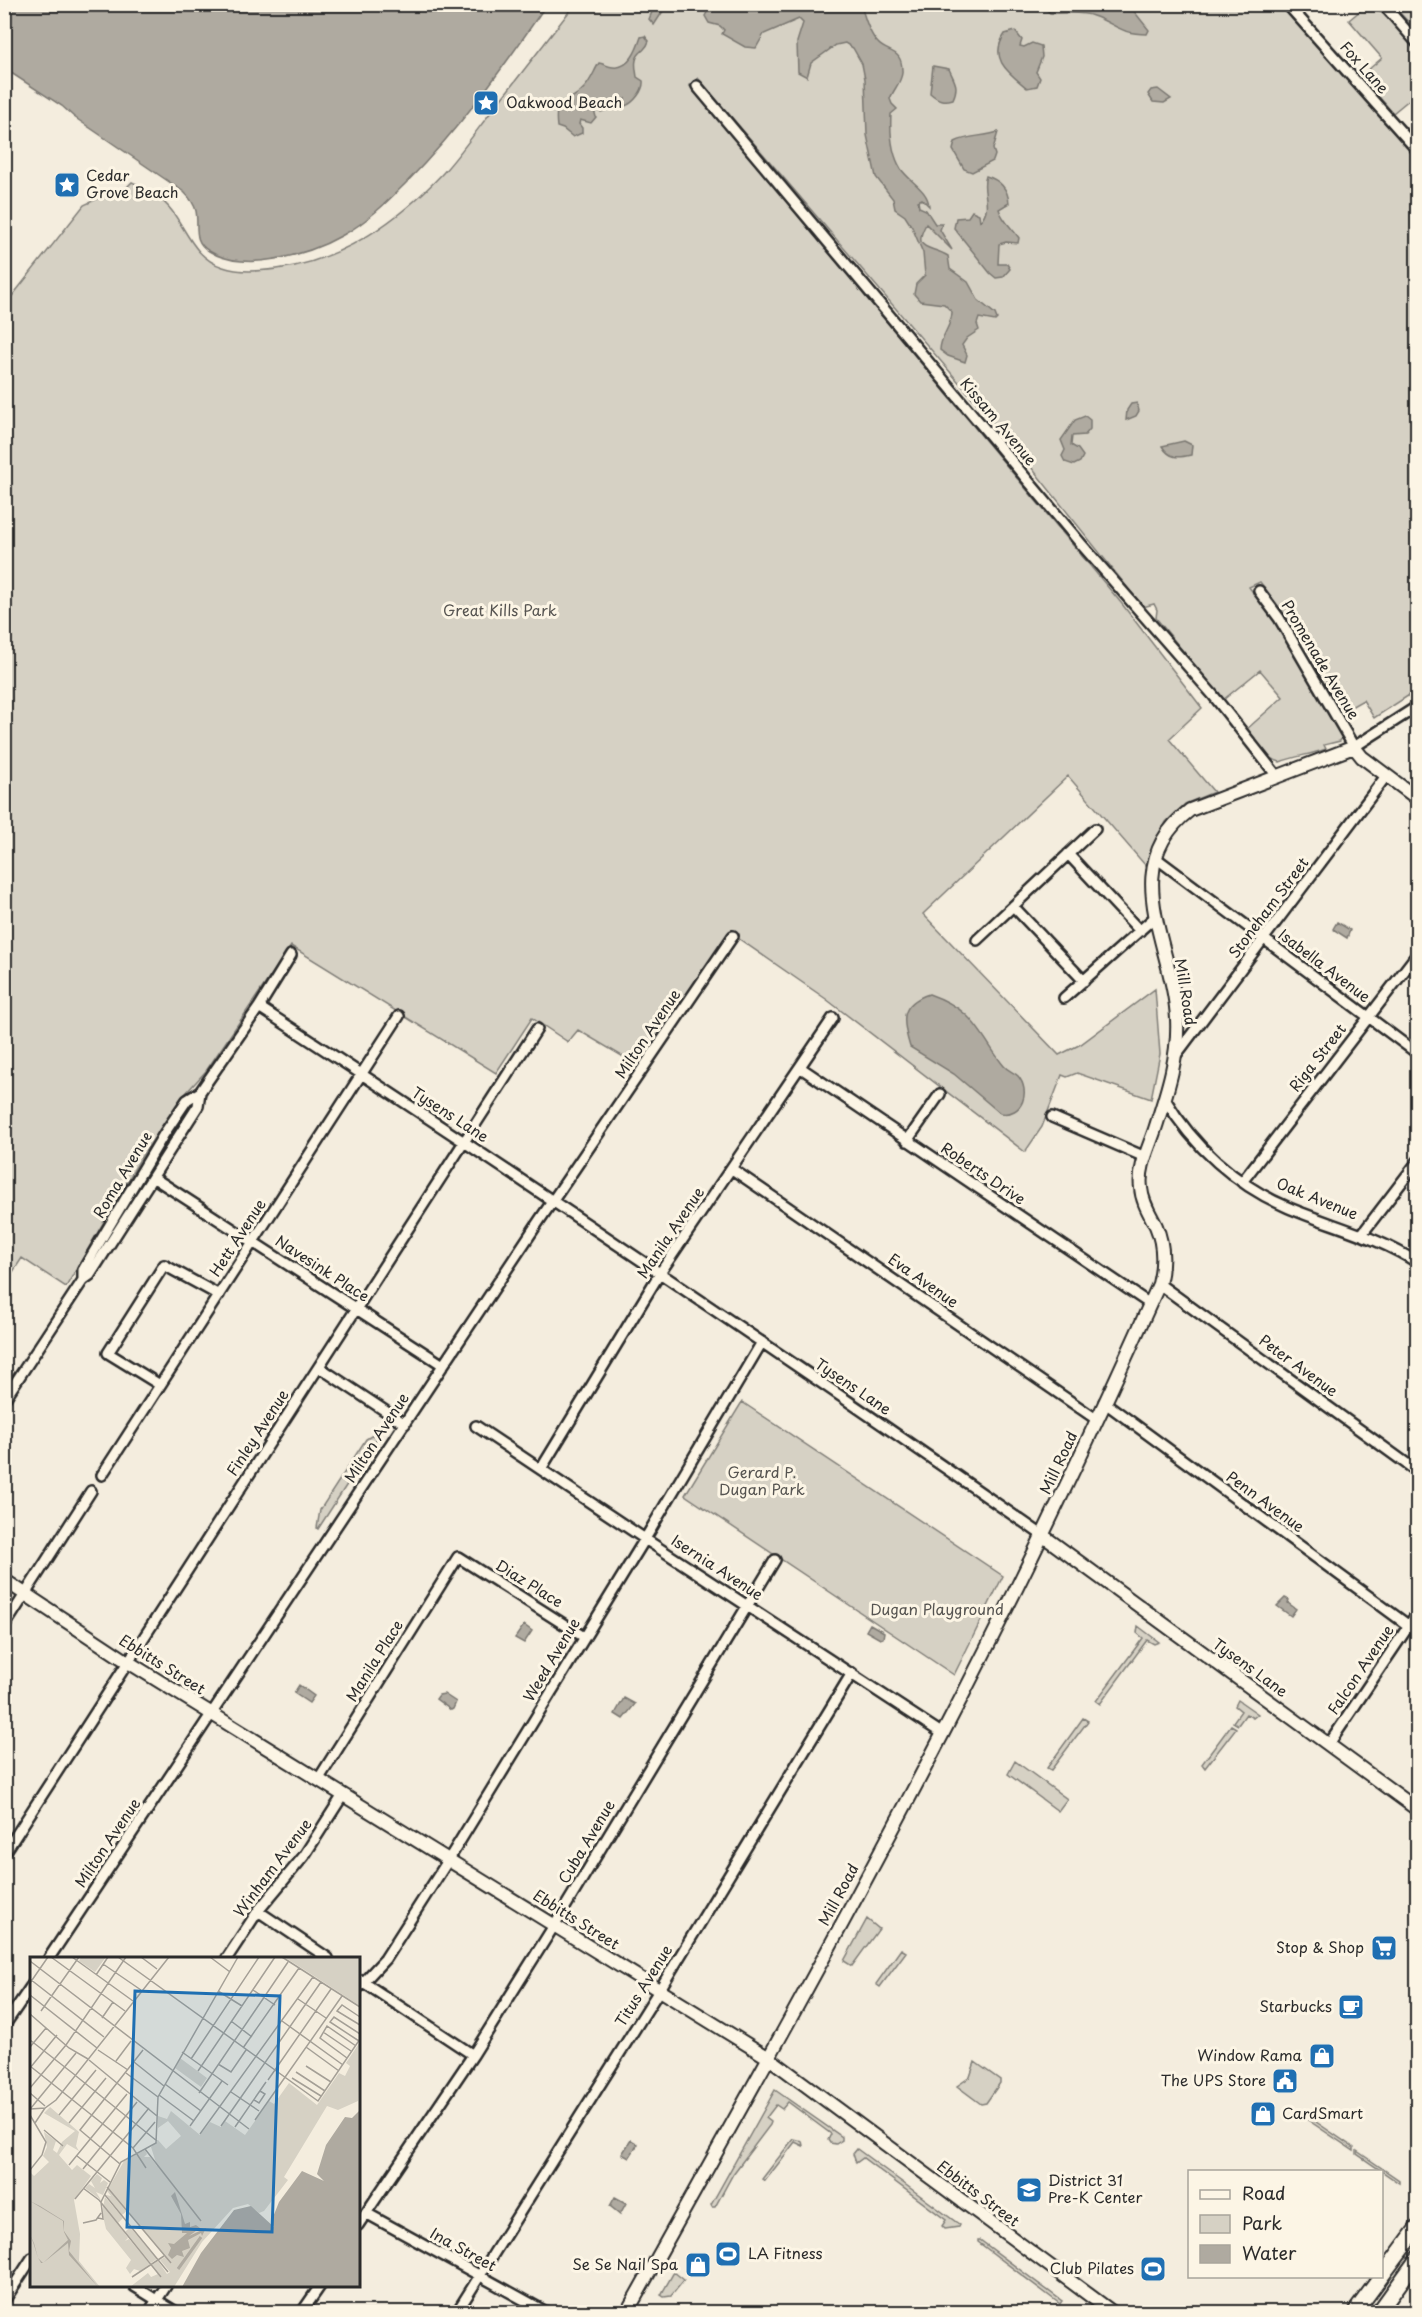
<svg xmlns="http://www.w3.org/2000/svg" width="1422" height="2317" font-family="'Playpen Sans',sans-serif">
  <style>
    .green { fill: #d6d1c4; stroke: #807e78; stroke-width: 1.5 }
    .water { fill: #afaaa0; stroke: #7a7771; stroke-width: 1.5 }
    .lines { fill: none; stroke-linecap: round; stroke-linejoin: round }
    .street-casing { stroke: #2b2b2b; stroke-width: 14 }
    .secondary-casing { stroke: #2b2b2b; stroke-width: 16 }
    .primary-casing { stroke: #2b2b2b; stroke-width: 18 }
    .street { stroke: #fcf5e5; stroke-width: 9 }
    .secondary { stroke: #fcf5e5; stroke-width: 12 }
    .primary { stroke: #fcf5e5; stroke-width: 14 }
    .labels { text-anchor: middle; stroke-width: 6; stroke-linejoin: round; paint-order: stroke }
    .street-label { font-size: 15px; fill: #2b2b2b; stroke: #fcf5e5 }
    .poi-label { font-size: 15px; fill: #2b2b2b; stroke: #fcf5e5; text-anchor: end }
    .park-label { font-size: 15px; fill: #565451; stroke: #fcf5e5 }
    .inset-river { fill: none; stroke: #afaaa0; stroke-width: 3 }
    .inset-road { fill: none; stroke: #a49f96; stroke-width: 1.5 }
    .view { fill: #1f6fb2; fill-opacity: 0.15; stroke: #1f6fb2; stroke-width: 3 }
    .inset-edge { fill: none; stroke: #2b2b2b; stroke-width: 3 }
  </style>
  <rect width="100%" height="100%" fill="#f4edde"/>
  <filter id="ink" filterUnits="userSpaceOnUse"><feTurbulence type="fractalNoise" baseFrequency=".0167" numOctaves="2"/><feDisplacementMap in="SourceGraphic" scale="12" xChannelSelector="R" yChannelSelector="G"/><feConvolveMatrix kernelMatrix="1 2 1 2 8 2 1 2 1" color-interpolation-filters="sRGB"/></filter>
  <g filter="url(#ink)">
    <path class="green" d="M575,4L1281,5L1417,156V690L1374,718L1363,700L1344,711L1299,633L1260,582L1249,587L1293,646L1342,737L1340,741L1324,745L1326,749C1310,755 1295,756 1280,762L1269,758L1247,729L1283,697L1260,670L1223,700L1156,618L1157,610L1154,604L1143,607L1023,457L698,78L689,85L1122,604L1202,708L1169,739L1214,792L1185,804L1166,822L1145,865L1068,776L923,914L1059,1055L1081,1044L1155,989L1160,1054L1151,1099L1077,1073L1067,1077L1062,1075L1042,1127L1025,1152L826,999L729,932L643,1058L632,1062L578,1030L568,1042L532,1018L496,1073L291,946L206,1071L186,1093L142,1156L66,1287L22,1258L5,1284V305L84,205L114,191L124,190L132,182C148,189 162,198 172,211C188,233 195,258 223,267C240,273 259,271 277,269C342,261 399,220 443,173C461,153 477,130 494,108C521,74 548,39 575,4Z
      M1408,4L1417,5V27L1415,29L1399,12Z
      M1367,5H1375L1386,17L1388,16L1417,50V95L1416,94L1393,113L1361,76L1382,58L1349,20Z
      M196,1098L189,1114L89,1271H86L187,1105Z
      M742,1402L1003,1576L954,1675L685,1495Z
      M383,1429L318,1529L317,1528L320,1510L366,1439Z
      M1138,1626L1159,1642L1154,1644L1147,1640L1100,1704L1096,1701L1143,1638L1137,1633Z
      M1238,1700L1258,1714L1253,1718L1246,1714L1238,1725L1233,1722L1241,1711L1235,1706Z
      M1083,1718L1088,1721L1051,1770L1047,1768Z
      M1231,1725L1236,1728L1205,1768L1202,1764Z
      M1015,1761L1067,1799L1058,1811L1008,1774Z
      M867,1919L879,1929L852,1966L844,1961Z
      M901,1949L906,1952L880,1987L876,1984Z
      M975,2062L1000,2080V2083L986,2103L981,2104L957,2086L970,2077Z
      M775,2090L842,2137V2140L836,2144L830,2143L828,2140L831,2134L788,2102L782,2109L776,2105L766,2118L771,2122L770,2125L733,2174L715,2207H712L711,2205Z
      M1303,2113L1354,2148V2151L1302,2116Z
      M793,2139L802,2141L803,2146L795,2142L765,2181L762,2179Z
      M857,2149L960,2225L959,2227L945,2229L942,2226L946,2220L863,2158L856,2163L853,2154Z
      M1357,2151L1399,2180V2183L1357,2154Z
      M978,2240H980L1062,2301L1060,2304L978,2242Z
      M674,2272L684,2280L671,2296L664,2297L661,2295Z"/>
    <path class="water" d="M4,5L5,4L546,5C504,67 459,129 406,183C387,202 367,222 343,235C322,247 300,255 275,259C254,263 228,263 209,251C192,241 199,227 196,211C194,203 189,197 184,192L74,117L62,106L5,69Z
      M655,5H667L654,25L649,19Z
      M711,5H861C864,16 869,34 878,43C888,54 903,48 902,73C901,83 893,90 890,99L892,104L897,109L891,114C890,132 891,153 901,169C910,182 928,190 929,206L922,199L918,201L919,207L926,210L935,224H942L940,230L952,250L926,224C911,252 931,245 948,256L950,269L968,282L978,300L995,314L997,319L995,321L979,318L977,324L979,330L967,338L962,345L967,355L965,362L948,356L940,350C940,336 952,326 952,312L944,304L920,301L914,294L916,284L925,275L923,253L912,227L905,216L895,209L893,199L876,177L867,135L865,79L862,64L853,48L845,43L836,45L811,63L807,77L798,72L797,42L803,23L799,19L764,34L756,48L745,47L722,34L724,30L720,26L709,23L705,16Z
      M1042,5H1129L1149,30L1147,34C1119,34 1116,24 1093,16C1081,11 1064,14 1050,13Z
      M1015,31L1022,40L1020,46L1024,47L1032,43L1041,46L1042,57L1036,72L1040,78L1037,86L1027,88C1009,73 988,59 1005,34Z
      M645,36L649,41C647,48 645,48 640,53C633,60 636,69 637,77L643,81C644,90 634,103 625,106V99L615,107L601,112L593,106L596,117L591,123L580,120L579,124L582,128V133L573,137L563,129L557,127C553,95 568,106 584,88C591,81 594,71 599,63C605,64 608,67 613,67C630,69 637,49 641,37Z
      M933,66L949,69C955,82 959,86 953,99C943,102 938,100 930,93Z
      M1158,89L1171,99L1164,103L1153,102L1148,94L1151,90Z
      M998,132L993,149L995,155L993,161L972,172L964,169L953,150L955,142C968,135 984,137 998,132Z
      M986,176C1000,180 1008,189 1009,203L999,209C1002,220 1012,228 1019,238L1018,243L1006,242L999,244L998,264H1007L1010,269L1003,277L996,278L990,273L954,228L956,218L968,217L972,211L979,214L980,221C994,206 980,191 986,176Z
      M1137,403L1139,411L1136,416L1126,420L1127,410L1131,404Z
      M1085,416L1090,420V429L1085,435L1072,436L1071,445L1078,449L1083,456L1080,462L1074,465L1065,462L1062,456L1065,450L1061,440L1075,420Z
      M1184,441L1192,445L1191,455C1178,458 1170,459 1162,446Z
      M1337,922L1350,930L1347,938L1333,929Z
      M929,994C943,999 954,1004 965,1014C981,1028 990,1049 1004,1066C1008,1071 1014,1072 1018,1076C1031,1091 1023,1117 1000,1113L954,1074L910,1047C902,1021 899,1004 929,994Z
      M1285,1598L1289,1600L1288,1603L1296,1609L1291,1616L1277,1606Z
      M870,1624L884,1632L883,1638L880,1639L866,1631Z
      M524,1625L532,1631L524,1643L515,1638Z
      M299,1685L314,1696L309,1703L294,1693Z
      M444,1694L456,1702L453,1709L451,1710L436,1699L439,1695Z
      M624,1698L635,1704L623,1719L615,1714Z
      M631,2140L638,2144L629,2158L622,2154Z
      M615,2197L626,2203L620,2214L610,2206Z"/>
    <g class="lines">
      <g class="street-casing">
        <path id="street" d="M1287,4L1418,151
          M1383,4L1418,44
          M697,86L1082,545L1213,695L1277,776
          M1259,591L1279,618L1354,747L1418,706
          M1068,854L1140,931
          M1156,858L1418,1054
          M1013,906L1084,981
          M977,940L1095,829
          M1064,998L1155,917
          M259,1007C523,1179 783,1355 1042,1535
          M1176,1055L1386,776
          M801,1068L1150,1304
          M1165,1099C1193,1146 1236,1185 1287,1207C1331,1226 1377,1236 1418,1263
          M1052,1117L1145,1157
          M907,1141L940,1094
          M732,1169L1096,1419
          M154,1178L443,1365
          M1242,1182L1418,953
          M1362,1234L1418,1161
          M83,1280V1270L164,1134L187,1100L200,1092L259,1007L291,955
          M1159,1284L1418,1472
          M319,1367L405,1424
          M160,1385L108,1353L164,1265L219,1295
          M4,1400L83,1280L90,1275L198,1106L200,1092
          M1104,1402L1409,1626
          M476,1426L645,1539L943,1734
          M541,1469L660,1273L833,1018
          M102,1475L399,1016
          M4,1627L91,1491
          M1329,1744L1418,1612
          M318,1780L458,1557L584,1637
          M4,1854L537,1029
          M258,1911L328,1958
          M49,1958L539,1221L733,936
          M227,1958L258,1911L304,1856L343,1795
          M360,1980L473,2055
          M358,1988L385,1959L449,1859L645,1539L762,1342
          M4,2026L32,1985
          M366,2213L546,2312
          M358,2225L473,2055L555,1924L775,1560
          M134,2286L176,2312
          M4,2301L32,2258
          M149,2312L166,2286
          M302,2312L320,2286
          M457,2312L660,1989L852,1673"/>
      </g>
      <g class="secondary-casing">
        <path id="secondary" d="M1042,1535L1418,1810
          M4,1580L128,1662L769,2058L1112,2312
          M627,2312C734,2121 841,1930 942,1735C1019,1588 1091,1436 1159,1284C1164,1264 1164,1245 1156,1226C1150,1214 1142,1202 1141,1188C1138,1167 1150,1146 1156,1126C1167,1092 1179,1056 1177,1019C1174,947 1115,867 1190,810L1354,747L1362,757L1418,799"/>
      </g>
      <g class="primary-casing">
        <path id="primary" d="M1355,2312L1418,2227
          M1379,2312L1418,2258"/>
      </g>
      <use href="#street" class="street"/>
      <use href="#secondary" class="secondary"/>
      <use href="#primary" class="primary"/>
    </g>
  </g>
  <defs>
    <g id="sight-square" transform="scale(1.35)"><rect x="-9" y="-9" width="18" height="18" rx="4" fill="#1f6fb2" stroke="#fcf5e5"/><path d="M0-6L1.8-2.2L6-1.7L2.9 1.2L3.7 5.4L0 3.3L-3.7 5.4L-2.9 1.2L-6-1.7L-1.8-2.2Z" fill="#fff"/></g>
    <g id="supermarket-square" transform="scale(1.35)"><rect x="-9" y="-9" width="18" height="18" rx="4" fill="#1f6fb2" stroke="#fcf5e5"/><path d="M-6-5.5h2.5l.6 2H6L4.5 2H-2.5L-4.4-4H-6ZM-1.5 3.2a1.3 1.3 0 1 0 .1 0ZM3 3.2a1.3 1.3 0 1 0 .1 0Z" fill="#fff"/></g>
    <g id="cafe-square" transform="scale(1.35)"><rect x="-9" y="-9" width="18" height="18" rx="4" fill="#1f6fb2" stroke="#fcf5e5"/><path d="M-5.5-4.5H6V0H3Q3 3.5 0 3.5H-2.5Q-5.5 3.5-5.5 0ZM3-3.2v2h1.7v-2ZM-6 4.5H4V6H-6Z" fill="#fff"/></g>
    <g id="shop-square" transform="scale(1.35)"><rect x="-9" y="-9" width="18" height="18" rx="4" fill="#1f6fb2" stroke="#fcf5e5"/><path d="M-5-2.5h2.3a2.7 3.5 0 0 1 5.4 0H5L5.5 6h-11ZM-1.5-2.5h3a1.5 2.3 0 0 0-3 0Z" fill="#fff"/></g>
    <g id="civic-square" transform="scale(1.35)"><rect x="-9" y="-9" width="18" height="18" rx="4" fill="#1f6fb2" stroke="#fcf5e5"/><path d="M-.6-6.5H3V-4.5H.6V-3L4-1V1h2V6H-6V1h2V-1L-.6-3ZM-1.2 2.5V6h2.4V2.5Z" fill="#fff"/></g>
    <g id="school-square" transform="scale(1.35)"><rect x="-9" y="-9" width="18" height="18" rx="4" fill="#1f6fb2" stroke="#fcf5e5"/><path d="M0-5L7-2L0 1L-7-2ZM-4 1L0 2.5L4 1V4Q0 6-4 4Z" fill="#fff"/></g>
    <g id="stadium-square" transform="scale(1.35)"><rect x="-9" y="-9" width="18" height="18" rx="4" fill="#1f6fb2" stroke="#fcf5e5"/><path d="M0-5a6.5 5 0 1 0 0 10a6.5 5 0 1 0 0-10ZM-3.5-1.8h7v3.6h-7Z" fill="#fff"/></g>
  </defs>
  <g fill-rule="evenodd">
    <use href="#sight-square" x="486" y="103"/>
    <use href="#sight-square" x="67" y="185"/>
    <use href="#supermarket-square" x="1384" y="1948"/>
    <use href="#cafe-square" x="1351" y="2007"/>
    <use href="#shop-square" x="1322" y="2056"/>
    <use href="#civic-square" x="1285" y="2081"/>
    <use href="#shop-square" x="1263" y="2114"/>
    <use href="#school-square" x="1029" y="2190"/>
    <use href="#stadium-square" x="728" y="2254"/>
    <use href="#shop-square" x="698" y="2265"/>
    <use href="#stadium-square" x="1153" y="2269"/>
  </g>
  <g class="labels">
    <g class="street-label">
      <text transform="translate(1364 68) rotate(48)" y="5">Fox Lane</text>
      <text transform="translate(998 422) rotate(50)" y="5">Kissam Avenue</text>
      <text transform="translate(1320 660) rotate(59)" y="5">Promenade Avenue</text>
      <text transform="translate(1269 908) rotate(-53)" y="5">Stoneham Street</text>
      <text transform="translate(1324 966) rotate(37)" y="5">Isabella Avenue</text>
      <text transform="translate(1185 992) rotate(81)" y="5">Mill Road</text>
      <text transform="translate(648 1034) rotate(-56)" y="5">Milton Avenue</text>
      <text transform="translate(1318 1058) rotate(-52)" y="5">Riga Street</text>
      <text transform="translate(450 1115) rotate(33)" y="5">Tysens Lane</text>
      <text transform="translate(983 1174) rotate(34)" y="5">Roberts Drive</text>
      <text transform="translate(123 1175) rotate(-59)" y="5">Roma Avenue</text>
      <text transform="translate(1317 1199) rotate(22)" y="5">Oak Avenue</text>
      <text transform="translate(671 1233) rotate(-56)" y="5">Manila Avenue</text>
      <text transform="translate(238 1238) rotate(-57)" y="5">Hett Avenue</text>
      <text transform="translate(322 1269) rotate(33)" y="5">Navesink Place</text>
      <text transform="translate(923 1281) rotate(35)" y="5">Eva Avenue</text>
      <text transform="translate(1298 1366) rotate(36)" y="5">Peter Avenue</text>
      <text transform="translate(853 1387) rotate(34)" y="5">Tysens Lane</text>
      <text transform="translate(258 1433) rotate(-57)" y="5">Finley Avenue</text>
      <text transform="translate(377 1438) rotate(-57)" y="5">Milton Avenue</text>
      <text transform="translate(1059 1463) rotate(-65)" y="5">Mill Road</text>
      <text transform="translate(1265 1502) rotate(36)" y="5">Penn Avenue</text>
      <text transform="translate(717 1568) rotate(33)" y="5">Isernia Avenue</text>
      <text transform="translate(529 1584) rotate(32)" y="5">Diaz Place</text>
      <text transform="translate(552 1660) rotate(-59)" y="5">Weed Avenue</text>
      <text transform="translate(375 1661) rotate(-58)" y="5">Manila Place</text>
      <text transform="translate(162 1665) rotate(32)" y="5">Ebbitts Street</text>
      <text transform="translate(1250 1668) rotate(36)" y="5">Tysens Lane</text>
      <text transform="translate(1361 1670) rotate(-56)" y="5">Falcon Avenue</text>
      <text transform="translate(587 1842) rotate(-59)" y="5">Cuba Avenue</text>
      <text transform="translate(108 1843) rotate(-56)" y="5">Milton Avenue</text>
      <text transform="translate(273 1868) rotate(-53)" y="5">Winham Avenue</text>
      <text transform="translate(839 1895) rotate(-62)" y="5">Mill Road</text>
      <text transform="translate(576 1920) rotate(32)" y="5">Ebbitts Street</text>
      <text transform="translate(644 1986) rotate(-58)" y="5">Titus Avenue</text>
      <text transform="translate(978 2194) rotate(37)" y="5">Ebbitts Street</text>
      <text transform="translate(463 2250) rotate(29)" y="5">Ina Street</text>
    </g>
    <g class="poi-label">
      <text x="506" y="108" text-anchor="start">Oakwood Beach</text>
      <text x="86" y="181" text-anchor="start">Cedar<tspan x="86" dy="17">Grove Beach</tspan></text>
      <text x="1364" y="1953">Stop &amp; Shop</text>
      <text x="1332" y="2012">Starbucks</text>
      <text x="1302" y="2061">Window Rama</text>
      <text x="1266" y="2086">The UPS Store</text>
      <text x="1282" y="2119" text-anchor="start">CardSmart</text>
      <text x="1048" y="2186" text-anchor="start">District 31<tspan x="1048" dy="17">Pre-K Center</tspan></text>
      <text x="748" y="2259" text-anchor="start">LA Fitness</text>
      <text x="678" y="2270">Se Se Nail Spa</text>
      <text x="1134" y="2274">Club Pilates</text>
    </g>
    <g class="park-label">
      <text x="500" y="616">Great Kills Park</text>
      <text x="762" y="1478">Gerard P.<tspan x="762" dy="17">Dugan Park</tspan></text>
      <text x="937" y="1615">Dugan Playground</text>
    </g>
  </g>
  <g transform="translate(30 1957)">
    <rect width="330" height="330" fill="#f4edde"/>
    <path d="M51,0H76L65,15L49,4ZM254,0H330V49L284,19ZM330,85L328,144L308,153L297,149L254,220L258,223L234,254L229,256L218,247L203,251L172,285L144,330H100L118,316L121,320L128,317L122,308L128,304L137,317L140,315L130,303L135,300L97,254L92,258L76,238L81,239L77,234L94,204L115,193L117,197L114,200H120L127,209L121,190L128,183L136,192L151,179L138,164L128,171V159L137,162L141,154L170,178L180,165L191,170L195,164L215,178L239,144L244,147L259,126L287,148L309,116L315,119L320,109L316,106ZM150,101L177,121L171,130L145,111ZM20,150L49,175L46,189L49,194L37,187L29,198L42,213L47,208L61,219L44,243L50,277L49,304L70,330H0V215L4,219L19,205L13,199L17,190L14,175L26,184L23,193L27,196L32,185L45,174L14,156ZM67,217L72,221L70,226L74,223L78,226L73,238L66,235L71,243L55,231L59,227L65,231L61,224ZM75,240L93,261L88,266L98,281L95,284L99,282L120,307L110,314L104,312L100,317L96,311L101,303L76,272L72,255ZM100,270L127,302L121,306L95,275Z" fill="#d6d1c4"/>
    <path d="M330,153V330H152L171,296L204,253L221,249L244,270L241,265L249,245L272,214L294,224L287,217L296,188L315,160L322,161ZM145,235L155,267L160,265V270L166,268L170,271L159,279L176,271L172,279L171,276L158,283L160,291L152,294L154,300L147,298L142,302L138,298L141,291L138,286L144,287L157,276H152L151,257L141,239ZM0,244L10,249L34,264V274L41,284L39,294L68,330L39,298L38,286L13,306H11L10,304L8,301L3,285L2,283L0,278L4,286L8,301L13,306L38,283L34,275L33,264Z" fill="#afaaa0"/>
    <path class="inset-river" d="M148,312L171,280"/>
    <path class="inset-road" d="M21,0L95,54M42,0L103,44M88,0L288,144L330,82M111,0L127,12M180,0L200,15M252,0L330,50M0,4L219,172M73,7L111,33M66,18L78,0M0,22L74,80M0,26L18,0M223,33L245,48M188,34L212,49M0,38L67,91M268,42L296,61M11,54L49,0M0,57L39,91L58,102M330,60L312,48L307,54L330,68M72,61L83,45M201,64L222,80M252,64L313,108M293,75L321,94M0,83L45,118M329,84L300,65L304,60L330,77M0,90L16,71M276,90L309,114M213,91L269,11M68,93L98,113M152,95L198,128M317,101L290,81L297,69L326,89M161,102L229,0M59,103L127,159M86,104L101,84M104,105L134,129M188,107L201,115L216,93M0,109L103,191L116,211M276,109L301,125M0,111L27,78M168,114L245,0M266,115L295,134M96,116L128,140M46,119L127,184M262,121L291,139M238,123L301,32M135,127L171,154M0,131L36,88L96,0M201,135L229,154M0,136L15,149M169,136L258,5M129,138L164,164M224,143L229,146L235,137L230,134M1,151L46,96M0,152L15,151L26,143L139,0M0,158L16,185L12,198L0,213M29,158L66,113M225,163L312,39M5,166L15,151M39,166L76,121M160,169L192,124M191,169L291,25M205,170L236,125M14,173L33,189M170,177L283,20M103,191L125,165M115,192L171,264M47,199L80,225M90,207L50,173L113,93M39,208L97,137M53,212L107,145M77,230L141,306M53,231L69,243L131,320M75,238L138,315M45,242L119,151M68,261L73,262L71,245L91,205L126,186L128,140L208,0M53,266L66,263L71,256M102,320L134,299"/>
    <path class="view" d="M105,34L250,39L242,275L97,270Z"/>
    <rect width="330" height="330" class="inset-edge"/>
  </g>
  <rect width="1422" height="2317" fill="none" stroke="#fcf5e5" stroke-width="24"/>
  <rect x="12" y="12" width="1398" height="2293" fill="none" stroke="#2b2b2b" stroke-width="2" filter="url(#ink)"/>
  <rect x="1188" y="2170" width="195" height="108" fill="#fcf5e5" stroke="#a8a49b" stroke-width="1.5"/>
  <rect x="1200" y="2190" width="30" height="9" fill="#fcf5e5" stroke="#a8a49b" stroke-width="1.5"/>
  <text x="1242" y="2200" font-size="18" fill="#2b2b2b">Road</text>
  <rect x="1200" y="2215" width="30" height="18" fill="#d6d1c4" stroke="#a8a49b" stroke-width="1.5"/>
  <text x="1242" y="2230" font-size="18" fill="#2b2b2b">Park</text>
  <rect x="1200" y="2245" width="30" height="18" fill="#afaaa0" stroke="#a8a49b" stroke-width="1.5"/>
  <text x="1242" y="2260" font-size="18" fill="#2b2b2b">Water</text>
</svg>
